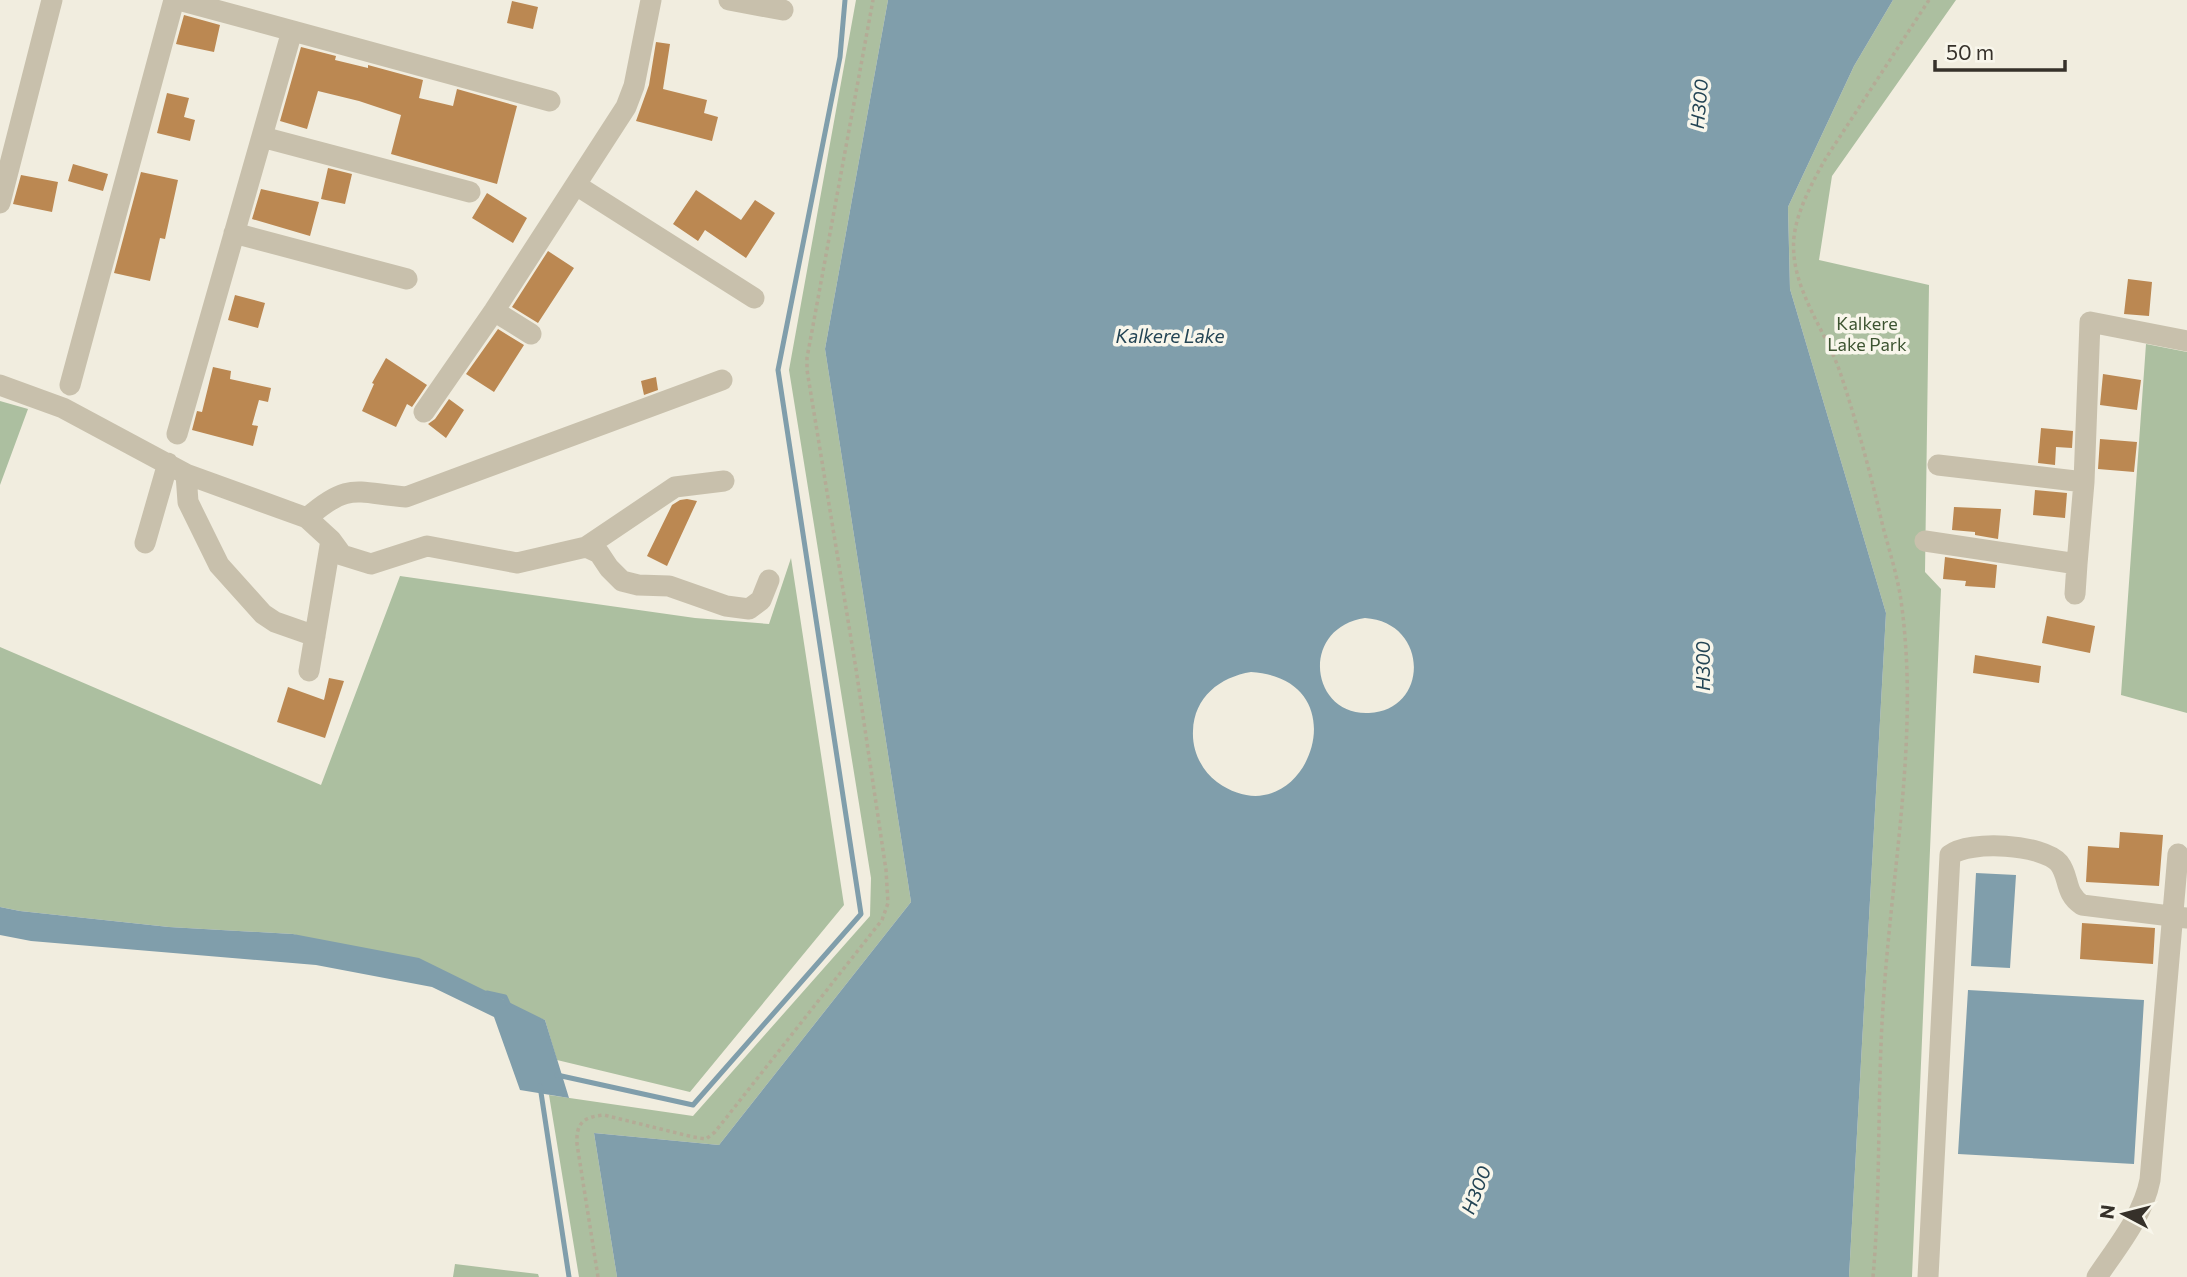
<svg xmlns="http://www.w3.org/2000/svg" width="2187" height="1277" font-family="Commissioner,sans-serif">
  <style>
    .green { fill: #acbfa0 }
    .water { fill: #809eab; fill-rule: evenodd }
    .lines { fill: none; stroke-linecap: round; stroke-linejoin: round }
    .stream { stroke: #809eab; stroke-width: 5 }
    .building { fill: #bb8852 }
    .path { stroke: #b4ab96; stroke-width: 3.5; stroke-dasharray: 3.5 3.5; stroke-linecap: butt }
    .minor { stroke: #c8c0ac; stroke-width: 21 }
    .labels { text-anchor: middle; stroke-width: 7; stroke-linejoin: round; paint-order: stroke }
    .park-label { font-size: 18px; fill: #3c5330; stroke: #f8f6eb }
    .water-label { font-size: 19px; font-style: italic; fill: #234454; stroke: #f8f6eb }
  </style>
  <rect width="100%" height="100%" fill="#f1eddf"/>
  <path class="green" d="M856,0H888L825,349L911,902L719,1145L594,1133L617,1277H579L549,1095L693,1116L870,916L871,878L789,370Z
    M1893,0H1956L1832,176L1819,260L1929,285L1925,572L1941,589L1912,1277H1849L1886,613L1790,289L1788,207L1854,66Z
    M2146,344L2187,352V713L2121,695Z
    M0,401L28,409L0,485Z
    M791,558L844,905L690,1092L557,1060L545,1020L293,934L169,927L20,911L0,907V647L321,785L400,576L695,618L769,624Z
    M455,1264L538,1274L539,1277H453Z"/>
  <path class="water" d="M888,0H1893L1854,66L1788,207L1790,289L1886,613L1849,1277H617L594,1133L719,1145L911,902L825,349ZM1365,618C1429,622 1430,710 1369,713C1310,716 1299,628 1365,618ZM1251,672C1367,679 1303,844 1217,782C1201,770 1192,750 1193,731C1194,697 1220,677 1251,672Z
    M1976,873L2016,875L2010,968L1971,966Z
    M0,907L20,911L169,927L293,934L419,958L545,1020L569,1098L520,1090L494,1017L432,987L316,965L31,941L0,935Z
    M1968,990L2144,1000L2134,1164L1958,1154Z"/>
  <g class="lines">
    <path class="stream" d="M487,993L505,997L509,1006
      M557,1075L693,1105L861,914L778,370L840,57L845,0
      M540,1086L569,1277"/>
  </g>
  <path class="building" d="M512,1L538,7L533,29L507,23Z
    M184,15L220,25L214,52L176,44Z
    M656,42L670,44L663,89L707,100L704,113L718,117L712,141L636,121L649,85Z
    M301,47L336,56L335,60L368,68V65L423,80L419,98L453,106L457,89L517,106L497,184L391,154L401,115L359,101L318,91L307,129L280,121Z
    M167,93L189,98L184,117L195,120L190,141L157,133Z
    M73,164L108,174L103,191L68,181Z
    M328,168L352,174L345,204L321,199Z
    M141,172L178,180L165,239L160,238L150,281L114,273Z
    M21,175L58,182L52,212L13,204Z
    M261,189L319,202L310,236L252,219Z
    M696,190L741,220L755,200L775,213L746,258L705,230L698,241L673,224Z
    M487,193L527,218L513,243L472,218Z
    M548,251L574,268L538,323L512,307Z
    M2128,279L2152,282L2149,316L2124,314Z
    M235,295L265,303L258,328L228,320Z
    M498,329L524,345L494,392L466,374Z
    M386,358L427,385L412,407L407,404L396,427L362,411L374,384L372,383Z
    M213,367L231,371L230,379L271,388L268,402L259,400L252,425L258,426L253,446L192,430L197,411L202,412Z
    M2103,374L2141,380L2137,410L2100,405Z
    M656,377L658,390L644,395L641,381Z
    M449,399L464,410L446,438L428,424L435,419Z
    M2041,428L2073,431L2072,448L2056,447L2055,465L2038,463Z
    M2100,439L2137,442L2134,472L2098,469Z
    M2035,490L2067,493L2065,518L2033,515Z
    M687,499L697,501L667,566L647,556L672,505L680,500Z
    M1954,507L2001,509L1998,539L1975,535V532L1952,530Z
    M1945,557L1997,565L1995,588L1965,586L1966,581L1943,579Z
    M2047,616L2095,626L2090,653L2042,643Z
    M1975,655L2041,666L2039,683L1973,673Z
    M329,678L344,681L325,738L277,722L288,687L324,700Z
    M2120,832L2163,835L2159,886L2086,882L2088,846L2119,848Z
    M2082,923L2155,928L2153,964L2080,959Z"/>
  <g class="lines">
    <path class="path" d="M598,1277L577,1144C576,1123 583,1117 604,1115L693,1137L706,1139L715,1132L882,920L888,903L886,870L856,669L807,370V358L873,0
      M1873,1277C1881,1187 1877,1097 1883,1007C1891,870 1921,731 1900,594C1896,572 1889,549 1883,527C1871,475 1857,423 1840,372C1825,329 1789,286 1794,237C1797,210 1813,181 1826,158L1929,0"/>
    <path class="minor" d="M179,0L550,101
      M729,0L783,10
      M262,137L470,192
      M576,185L754,298
      M0,203L52,0
      M234,233L407,279
      M494,311L531,334
      M0,385L63,408L186,474L307,518L331,540L342,555L371,564L427,546L517,563L586,547L675,487L724,481
      M70,385L174,0
      M424,412L494,311L626,107L634,86L651,0
      M177,434L292,31
      M1938,465L2084,482
      M186,474L188,502L219,565L263,614L275,622L315,636
      M307,518C349,481 356,493 406,497L722,380
      M1925,541L2077,564L2084,482L2090,322L2187,341
      M145,543L168,463
      M586,547L599,553L609,568L622,581L638,585L669,586L726,606L749,609L761,600L769,580
      M2075,594L2077,564
      M309,671L331,540
      M1928,1277L1950,855C1970,840 2042,844 2059,863C2070,877 2064,893 2082,905L2187,918
      M2097,1277C2117,1247 2143,1216 2150,1180L2178,854"/>
  </g>
  <g class="labels">
    <g class="park-label">
      <text x="1867" y="330">Kalkere<tspan x="1867" dy="21">Lake Park</tspan></text>
    </g>
    <g class="water-label">
      <text transform="translate(1699 104) rotate(-85)" y="7">H300</text>
      <text x="1170" y="343">Kalkere Lake</text>
      <text transform="translate(1703 666) rotate(-90)" y="7">H300</text>
      <text transform="translate(1476 1190) rotate(-69)" y="7">H300</text>
    </g>
  </g>
  <g transform="translate(2124 1214) rotate(277)" stroke="#f8f6eb" stroke-width="5" paint-order="stroke">
  <path d="M0-5L12 26L0 18L-12 26Z" fill="#36312a"/>
  <text y="-10" font-size="19" font-weight="bold" text-anchor="middle" fill="#36312a">N</text>
  </g>
  <path d="M1935 60v10h130v-10" fill="none" stroke="#36312a" stroke-width="3.5"/>
  <text x="1946" y="60" font-size="21" fill="#36312a" stroke="#f8f6eb" stroke-width="5" paint-order="stroke">50 m</text>
</svg>
